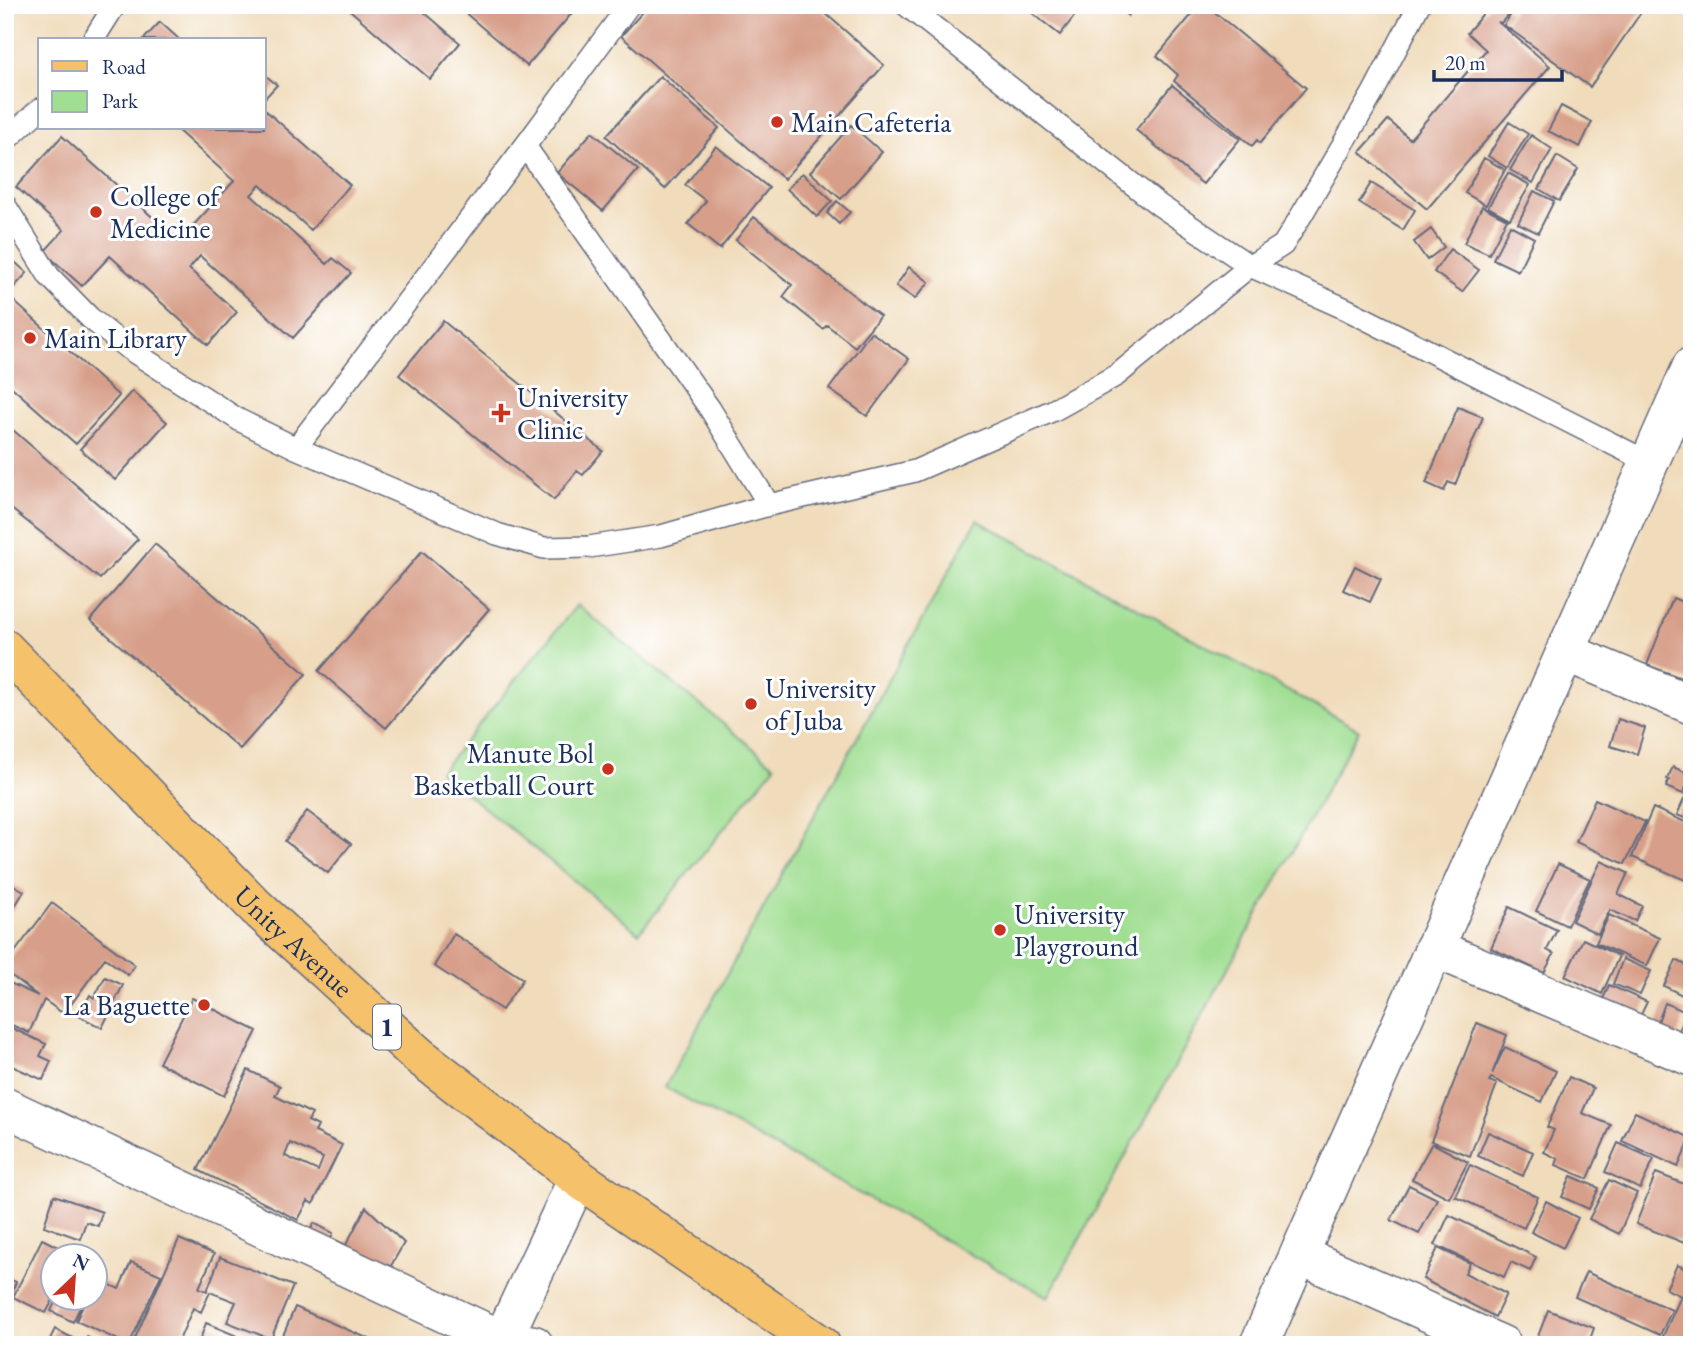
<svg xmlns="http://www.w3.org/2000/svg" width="1697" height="1350" font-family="'EB Garamond',serif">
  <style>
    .green { fill: #a0de92; stroke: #5e8678; stroke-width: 2 }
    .building { fill: #d79f89; fill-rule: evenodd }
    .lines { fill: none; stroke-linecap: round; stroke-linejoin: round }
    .service-casing { stroke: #666b7e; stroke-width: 24 }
    .minor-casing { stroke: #666b7e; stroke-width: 41 }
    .primary-casing { stroke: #666b7e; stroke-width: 41 }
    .service { stroke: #fff; stroke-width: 21 }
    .minor { stroke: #fff; stroke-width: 38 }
    .primary { stroke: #f5c16b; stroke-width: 38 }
    .poi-dot { fill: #c8321e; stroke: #fff; stroke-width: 2.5 }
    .labels { text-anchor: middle; stroke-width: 6; stroke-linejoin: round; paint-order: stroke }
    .shield { fill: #fff; stroke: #5f6d8e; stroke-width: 2 }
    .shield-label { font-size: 26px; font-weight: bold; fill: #1b2f5e }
    .poi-label { font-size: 28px; fill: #1b2f5e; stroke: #fff; text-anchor: start }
    .street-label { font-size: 28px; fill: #1b2f5e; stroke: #fff }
  </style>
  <rect width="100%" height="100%" fill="#fff"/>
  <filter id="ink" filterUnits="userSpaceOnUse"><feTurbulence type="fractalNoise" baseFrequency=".0143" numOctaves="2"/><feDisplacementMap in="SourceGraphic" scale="14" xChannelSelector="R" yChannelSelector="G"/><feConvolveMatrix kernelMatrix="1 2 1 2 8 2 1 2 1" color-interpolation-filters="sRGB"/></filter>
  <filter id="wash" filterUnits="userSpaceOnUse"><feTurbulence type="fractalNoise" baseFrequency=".00686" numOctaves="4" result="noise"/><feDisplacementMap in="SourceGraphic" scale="28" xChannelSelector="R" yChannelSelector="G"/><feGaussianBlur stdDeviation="1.57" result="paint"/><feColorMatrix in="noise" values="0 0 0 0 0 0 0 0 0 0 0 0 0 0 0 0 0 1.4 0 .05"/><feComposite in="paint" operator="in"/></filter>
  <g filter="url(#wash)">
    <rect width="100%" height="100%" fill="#f0dbba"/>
    <path class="green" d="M977,520L1359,730L1048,1297L665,1087Z
      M577,605L775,766L639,933L440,772Z"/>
    <g id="blocks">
      <path class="building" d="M344,5H416L460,43L430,79Z
        M456,5H563L572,13L527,66Z
        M649,5H816L884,65L784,179L621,36Z
        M1022,5H1083L1060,35Z
        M1115,5H1136L1128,16Z
        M1200,5H1206L1306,88L1260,143L1257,140L1252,146L1174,81L1178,75L1157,56Z
        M1490,5H1500L1510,13L1501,23L1498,22L1550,66L1427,209L1360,152L1388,120L1410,139L1486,50L1467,33Z
        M1517,5H1646L1590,87L1504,25Z
        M160,22L180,40H143Z
        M264,74L277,85L264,99Z
        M660,76L719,128L665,189L606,136Z
        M1172,85L1240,139L1203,184L1136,130Z
        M1561,106L1592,122L1580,147L1548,131Z
        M264,109L350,185L311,230L260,185L251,195L327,264L333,258L351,273L293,338L200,256L189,269L237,312L208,345L110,256L82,286L44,252L64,230L16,187L62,136L179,241L234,181L175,128H264Z
        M1509,122L1528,134L1507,168L1488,156Z
        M851,125L882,152L841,199L810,172Z
        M592,132L638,170L603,211L557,173Z
        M1531,135L1552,149L1533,183L1510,170Z
        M716,146L769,188L720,249L688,224L706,201L685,185Z
        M1557,156L1578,169L1559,201L1539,189Z
        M1484,158L1505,170L1486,205L1465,193Z
        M802,173L832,201L817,217L787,189Z
        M1508,173L1530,185L1510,219L1488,207Z
        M1371,183L1415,210L1403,230L1359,203Z
        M1534,191L1554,201L1538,233L1518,223Z
        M837,201L850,212L839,224L827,213Z
        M1482,206L1507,219L1489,254L1464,243Z
        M754,217L880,316L855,347L827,325L823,329L783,297L792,285L736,240Z
        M1510,225L1534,238L1518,271L1493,259Z
        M1431,229L1444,247L1427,260L1414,242Z
        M1450,249L1479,270L1462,292L1434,272Z
        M5,253L27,273L7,295L119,396L76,444L5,381Z
        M909,267L929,282L915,299L896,286Z
        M443,321L603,451L583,475L577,471L554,500L399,375Z
        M871,332L909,359L867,416L829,389Z
        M132,391L167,422L115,480L80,449Z
        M1458,407L1483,417L1455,485L1448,482L1444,491L1426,483Z
        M5,423L138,539L100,579L5,504Z
        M155,544L306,674L240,749L90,620Z
        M422,551L489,609L386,728L319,671Z
        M1355,566L1381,579L1370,602L1343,590Z
        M1673,598L1692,606V682L1647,665Z
        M1618,719L1645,728L1637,754L1610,746Z
        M1673,767L1692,775V790L1686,787L1683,794L1666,787L1669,780L1667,779Z
        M1685,797L1692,800V821L1677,815Z
        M1595,799L1645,822L1625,864L1576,842Z
        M1653,808L1692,825V856L1690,861L1692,862V883L1632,857Z
        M307,811L351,844L328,873L285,841Z
        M1601,861L1628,873L1618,894L1642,906L1635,921L1610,910L1598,934L1572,921Z
        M1558,864L1590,879L1567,926L1536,911Z
        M5,880L24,891L5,923Z
        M52,903L135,965L128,975L105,958L64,1014L44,1000L29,1033L5,1022V994L10,983L38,996L5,971V965Z
        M1509,907L1557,930L1547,950L1554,954L1544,973L1491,948Z
        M1609,915L1660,938L1647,966L1596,943Z
        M454,934L523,979L502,1010L434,966Z
        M1583,939L1619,956L1602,994L1565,976Z
        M1623,959L1651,971L1640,995L1613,984Z
        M1676,960L1692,968V981L1684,996L1664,986Z
        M105,977L123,985L102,1028L79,1016L90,995L94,998Z
        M1609,985L1647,1002L1637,1023L1600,1006Z
        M192,998L257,1031L224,1096L159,1063Z
        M1665,1003L1686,1012L1677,1036L1656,1027Z
        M1477,1023L1507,1035L1492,1074L1505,1047L1556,1071L1542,1102L1491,1078L1489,1081L1497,1084L1470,1156L1431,1141Z
        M5,1025L46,1044L40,1056L51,1061L43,1080L5,1063Z
        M248,1070L280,1086L275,1096L312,1114L308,1121L318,1126L315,1132L342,1145L313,1204L308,1201L298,1220L198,1170ZM290,1143L323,1158L318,1171L285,1156Z
        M1569,1077L1593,1088L1582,1113L1611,1125L1588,1179L1556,1165L1558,1159L1544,1152L1554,1130L1547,1127Z
        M1635,1112L1691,1138L1678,1167L1622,1141Z
        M1488,1132L1533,1152L1523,1176L1478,1156Z
        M1432,1143L1468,1162L1449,1198L1412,1179Z
        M1618,1143L1654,1159L1640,1189L1605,1172Z
        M1470,1165L1538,1197L1524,1228L1455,1196Z
        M1656,1173L1692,1187V1246L1636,1224Z
        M1571,1176L1599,1188L1589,1209L1562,1197Z
        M1609,1180L1637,1193L1619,1234L1589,1219Z
        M1409,1185L1437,1199L1419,1234L1391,1220Z
        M54,1195L102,1212L98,1226L86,1222L80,1239L44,1226Z
        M1546,1201L1578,1218L1563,1248L1531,1232Z
        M366,1207L404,1243L388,1271L306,1239L314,1223L333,1233L331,1238L346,1245Z
        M1449,1215L1536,1257L1530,1271L1511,1262L1504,1277L1435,1245Z
        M42,1239L76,1256H52V1298H54L46,1313L13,1297Z
        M179,1239L214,1254L199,1288L207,1291L220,1257L293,1286L271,1339L227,1322L236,1302L210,1292L201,1312L193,1308L177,1345H132Z
        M1438,1248L1470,1263L1465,1273L1506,1294L1495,1317L1423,1279Z
        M131,1262L161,1275L129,1345L76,1321L86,1298H94L95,1278L119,1289Z
        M1677,1265L1692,1271V1345H1659L1681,1296L1666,1289Z
        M1586,1272L1672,1310L1660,1335L1575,1297Z
        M5,1277L16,1282L8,1300L5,1299Z
        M57,1298H75L83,1301L73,1322L51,1311Z
        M295,1307L383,1345H279Z
        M1548,1310L1594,1328L1588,1345H1550L1537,1339Z
        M206,1323L242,1338L241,1341L251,1345H198Z
        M55,1329L82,1343L81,1345H47Z
        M87,1337L103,1345H83Z"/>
    </g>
  </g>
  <g filter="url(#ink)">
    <use href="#blocks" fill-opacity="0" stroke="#666b7e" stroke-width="2"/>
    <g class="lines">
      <g class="service-casing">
        <path id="service" d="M906,5L1159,205L1250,266L1346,309L1650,463
          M93,40L115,5
          M5,141L40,109
          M525,146L710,409L769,505L915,471L1054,410L1117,375L1250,266L1283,245L1301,216L1373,93L1419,5
          M5,205L49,276L90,318L126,347L239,420L296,448L497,534L544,548L589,547L661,536L769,505
          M296,448L525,146L629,5"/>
      </g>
      <g class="minor-casing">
        <path id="minor" d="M1565,652L1692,705
          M1434,948L1692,1057
          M5,1107L502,1340L534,1345
          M1299,1255L1502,1345
          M500,1345L578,1178
          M1259,1345L1692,366"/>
      </g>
      <g class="primary-casing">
        <g id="primary">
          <path id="s1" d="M5,649L256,907L418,1055L578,1178L821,1345"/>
        </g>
      </g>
      <use href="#service" class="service"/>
      <use href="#minor" class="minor"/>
      <use href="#primary" class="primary"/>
    </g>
  </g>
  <g class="poi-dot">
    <circle cx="777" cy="122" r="7"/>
    <circle cx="96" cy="212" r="7"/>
    <circle cx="30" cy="338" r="7"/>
    <path d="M497.5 402.5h7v7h7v7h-7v7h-7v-7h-7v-7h7z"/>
    <circle cx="751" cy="704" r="7"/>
    <circle cx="608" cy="769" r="7"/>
    <circle cx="1000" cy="930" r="7"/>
    <circle cx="204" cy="1005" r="7"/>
  </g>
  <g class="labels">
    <rect class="shield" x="373" y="1004.5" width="28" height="45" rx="5"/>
    <g class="shield-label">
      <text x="387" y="1036">1</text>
    </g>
    <g class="poi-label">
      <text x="791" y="132">Main Cafeteria</text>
      <text x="110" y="206">College of<tspan x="110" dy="32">Medicine</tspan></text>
      <text x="44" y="348">Main Library</text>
      <text x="517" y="407">University<tspan x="517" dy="32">Clinic</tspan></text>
      <text x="765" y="698">University<tspan x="765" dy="32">of Juba</tspan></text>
      <text x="594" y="763" text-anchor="end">Manute Bol<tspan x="594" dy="32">Basketball Court</tspan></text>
      <text x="1014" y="924">University<tspan x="1014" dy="32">Playground</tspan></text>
      <text x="190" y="1015" text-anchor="end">La Baguette</text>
    </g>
    <g class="street-label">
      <text dy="10" stroke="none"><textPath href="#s1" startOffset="411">Unity Avenue</textPath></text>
    </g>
  </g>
  <rect width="1697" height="1350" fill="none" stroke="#fff" stroke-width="28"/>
  <rect x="38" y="38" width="228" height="91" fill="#ffffff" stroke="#a4acbf" stroke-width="2"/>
  <rect x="52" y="61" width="35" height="10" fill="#f5c16b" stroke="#a4acbf" stroke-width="2"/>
  <text x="102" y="74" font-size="21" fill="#1b2f5e">Road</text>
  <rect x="52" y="91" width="35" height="21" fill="#a0de92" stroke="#a4acbf" stroke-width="2"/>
  <text x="102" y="108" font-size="21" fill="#1b2f5e">Park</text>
  <g transform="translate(74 1277) rotate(25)"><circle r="33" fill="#ffffff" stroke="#a4acbf" stroke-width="2"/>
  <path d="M0-5L12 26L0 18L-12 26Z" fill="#c8321e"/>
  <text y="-10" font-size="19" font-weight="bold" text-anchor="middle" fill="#1b2f5e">N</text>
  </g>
  <path d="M1434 70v10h128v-10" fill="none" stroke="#1b2f5e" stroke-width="3.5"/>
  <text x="1445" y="70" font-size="21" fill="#1b2f5e" stroke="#ffffff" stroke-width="5" paint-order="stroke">20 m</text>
</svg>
